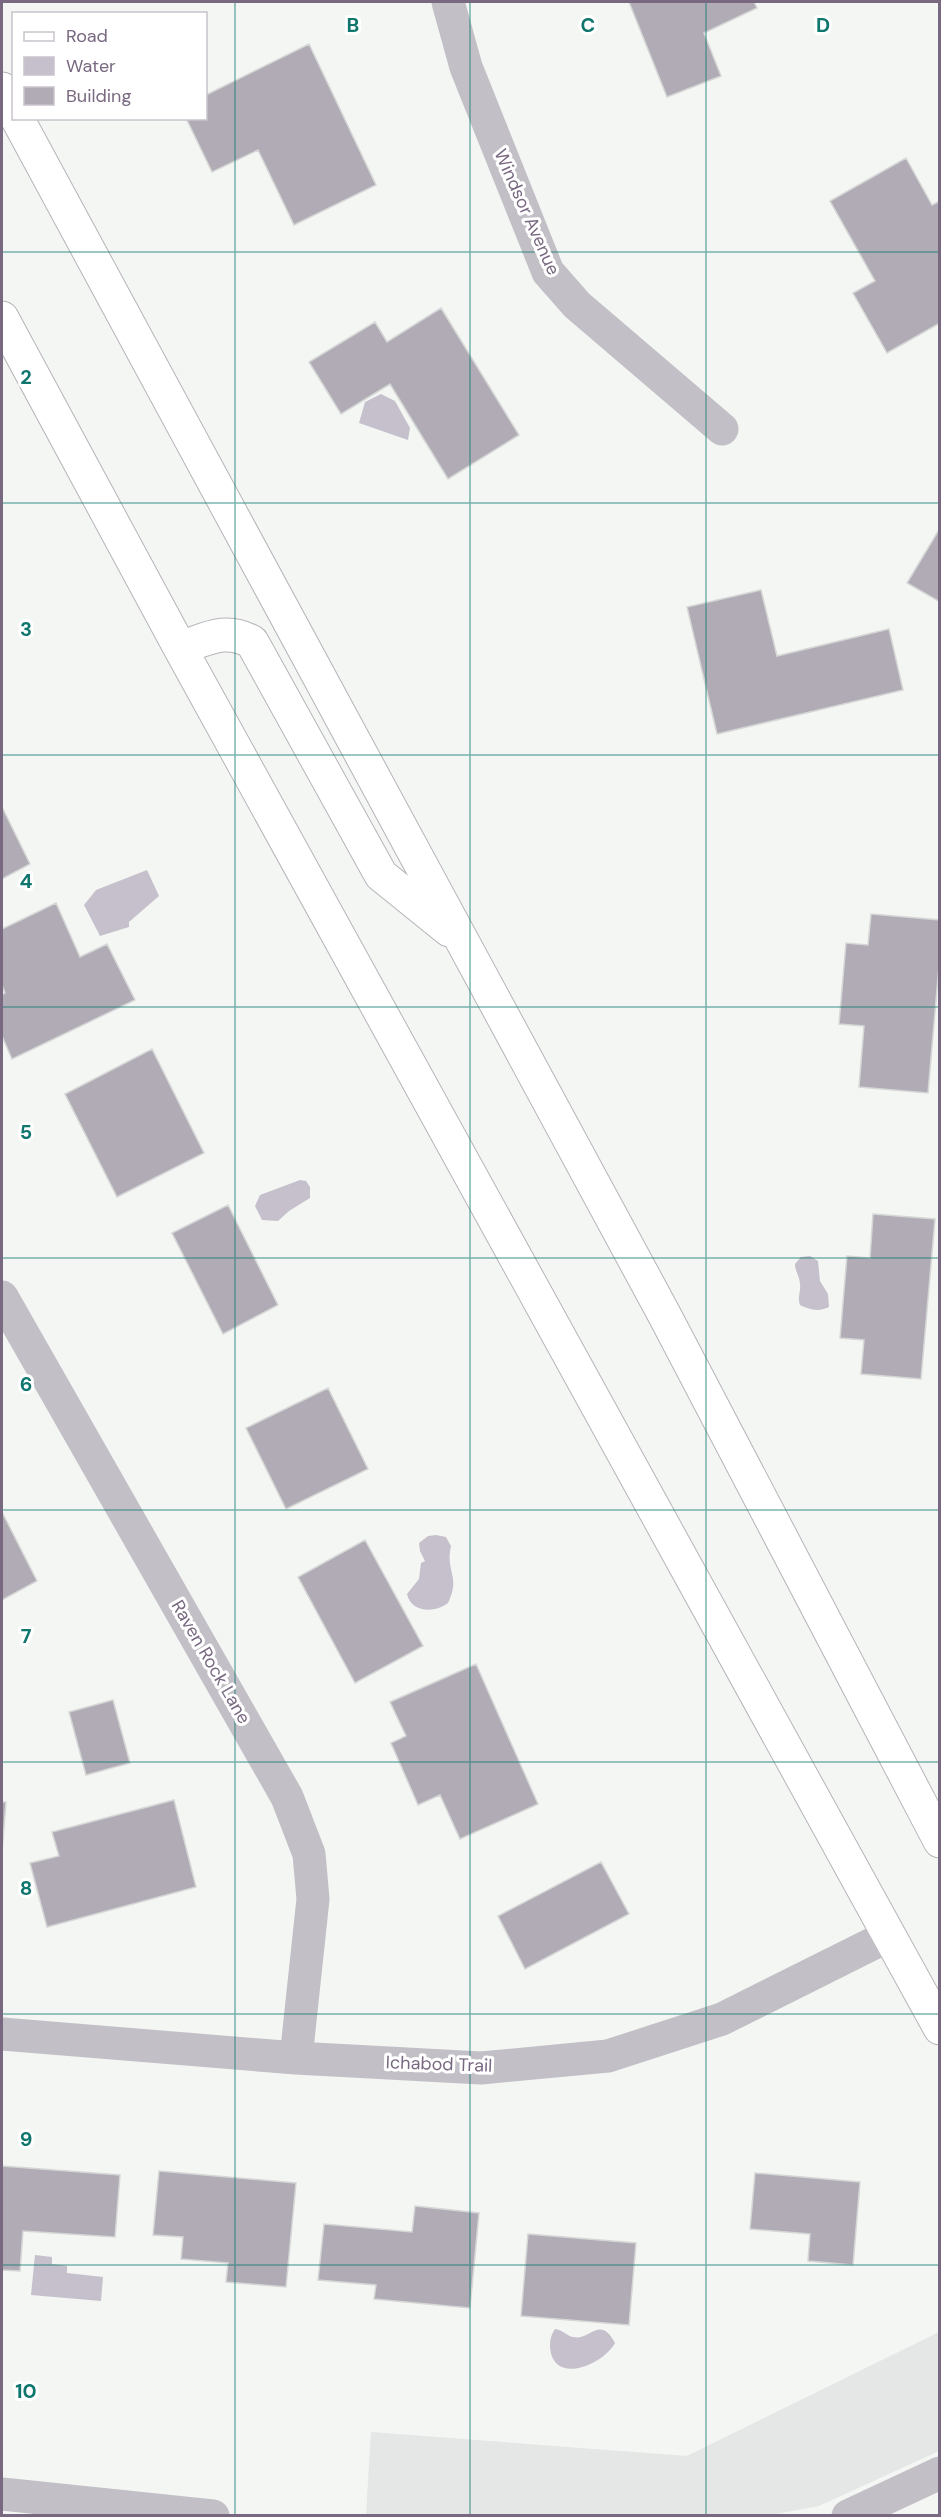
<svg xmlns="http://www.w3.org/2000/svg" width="941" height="2517" font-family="'DM Sans',sans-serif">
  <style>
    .built { fill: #e5e6e6 }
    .water { fill: #c5c0cc }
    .building { fill: #b1abb6; stroke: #d5d7d6; stroke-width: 1.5 }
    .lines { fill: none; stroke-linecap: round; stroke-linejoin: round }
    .major-casing { stroke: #b7b3ba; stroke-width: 35 }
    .minor { stroke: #c3bfc6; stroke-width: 33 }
    .major { stroke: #fff; stroke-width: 33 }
    .grid { fill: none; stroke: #0f766e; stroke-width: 1.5; stroke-opacity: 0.55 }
    .labels { text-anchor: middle; stroke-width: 6; stroke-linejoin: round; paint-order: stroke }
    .street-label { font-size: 18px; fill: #786880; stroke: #fff }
    .grid-label { font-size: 20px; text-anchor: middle; font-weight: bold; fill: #0f766e; stroke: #fff; stroke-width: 6; stroke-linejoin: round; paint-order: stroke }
  </style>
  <rect width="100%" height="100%" fill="#f3f6f3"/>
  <path class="built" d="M939,2332V2451L819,2506L765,2516L366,2515L371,2432L687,2456Z"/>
  <path class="water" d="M381,394L395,401L410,428L408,440L359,423L365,402Z
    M147,870L159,896L129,922V927L100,936L84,905L96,890Z
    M300,1180L306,1181L310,1187V1198L289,1211L278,1221L262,1220L255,1206L260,1195Z
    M810,1256L818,1261L820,1281L828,1294L829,1307C818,1312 810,1310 800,1305C797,1297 801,1292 800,1284C800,1277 795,1271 795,1264L801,1257Z
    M436,1535L446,1537L451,1546C445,1572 461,1576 448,1603C435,1613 411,1613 407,1594L419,1579L421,1563L425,1561L420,1551L419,1543L428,1536Z
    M35,2255L52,2257V2264L67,2266V2273L103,2277L101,2301L31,2295Z
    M555,2329C563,2330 567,2336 573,2337C590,2341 600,2314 615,2343C603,2365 553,2386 550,2347C550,2340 551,2335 555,2329Z"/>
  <path class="building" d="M629,2H754L757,8L704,33L721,76L667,97Z
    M309,44L376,185L294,225L258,150L212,172L186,118H206V95Z
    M906,158L932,205L940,201V323L887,353L853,293L875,281L830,201Z
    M441,308L519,435L448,479L390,384L341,414L309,362L375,322L387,342Z
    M940,528V602L907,583Z
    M761,590L777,656L889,629L903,690L717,734L687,607Z
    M2,807L30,864L2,879Z
    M56,903L80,957L107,944L135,1000L12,1059L2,1036V995L5,993L2,985V929Z
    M871,914L940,920V954L928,1093L859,1087L864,1026L839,1024L846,943L868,945Z
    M152,1049L204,1153L117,1197L65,1094Z
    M228,1205L278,1305L223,1334L172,1233Z
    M873,1214L935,1219L921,1379L861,1374L864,1340L840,1338L847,1256L870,1258Z
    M328,1388L368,1469L286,1509L246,1428Z
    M2,1512L37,1581L2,1600Z
    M365,1540L423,1646L355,1683L298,1577Z
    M476,1664L538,1804L460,1839L440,1795L418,1805L391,1743L406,1736L390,1702Z
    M113,1700L130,1763L86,1775L69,1712Z
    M174,1800L196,1887L47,1927L30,1863L59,1856L52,1832Z
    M2,1802H6L2,1852Z
    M601,1862L629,1914L525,1969L498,1916Z
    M2,2166L120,2175L115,2237L23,2231L20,2271L2,2270Z
    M159,2171L296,2183L286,2287L226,2282L228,2263L181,2259L183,2237L153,2235Z
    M755,2173L860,2182L853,2265L808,2261L810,2234L750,2229Z
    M415,2206L479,2213L470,2308L374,2299L376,2285L318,2280L324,2224L412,2232Z
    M528,2234L636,2243L629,2325L521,2316Z"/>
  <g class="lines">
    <g class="major-casing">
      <path id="major" d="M2,89L14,112
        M17,118L665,1316L940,1841
        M2,318L180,648L940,2028
        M180,648C207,639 226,627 252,642L381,875L449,930"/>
    </g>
    <path class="minor" d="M448,2L466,67L548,272L577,305L722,429
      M2,1297L287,1797L309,1854L313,1899L296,2058
      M2,2034L296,2058L481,2068L608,2056L722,2019L888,1936
      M2,2494L213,2516
      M848,2516L940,2473"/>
    <use href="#major" class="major"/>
  </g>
  <path class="grid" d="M235,2V2516M470,2V2516M706,2V2516M2,252H940M2,503H940M2,755H940M2,1007H940M2,1258H940M2,1510H940M2,1762H940M2,2014H940M2,2265H940"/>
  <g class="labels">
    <g class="street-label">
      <text transform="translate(527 212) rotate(66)" y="6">Windsor Avenue</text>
      <text transform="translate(211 1662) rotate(60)" y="6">Raven Rock Lane</text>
      <text transform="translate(439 2064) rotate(2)" y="6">Ichabod Trail</text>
    </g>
  </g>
  <g class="grid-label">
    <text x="353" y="32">B</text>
    <text x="588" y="32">C</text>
    <text x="823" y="32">D</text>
    <text x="26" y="384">2</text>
    <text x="26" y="636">3</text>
    <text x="26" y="888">4</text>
    <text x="26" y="1139">5</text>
    <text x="26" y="1391">6</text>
    <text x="26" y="1643">7</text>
    <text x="26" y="1895">8</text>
    <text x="26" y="2146">9</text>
    <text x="26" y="2398">10</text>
  </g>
  <rect width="941" height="2517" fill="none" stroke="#786880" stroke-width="6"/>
  <rect x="12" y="12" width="195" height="108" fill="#ffffff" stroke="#c9c3cc" stroke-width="1.5"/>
  <rect x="24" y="32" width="30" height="9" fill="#ffffff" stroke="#c9c3cc" stroke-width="1.5"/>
  <text x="66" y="42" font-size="18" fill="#786880">Road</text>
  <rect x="24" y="57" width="30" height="18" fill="#c5c0cc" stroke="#c9c3cc" stroke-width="1.5"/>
  <text x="66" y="72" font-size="18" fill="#786880">Water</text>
  <rect x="24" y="87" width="30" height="18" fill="#b1abb6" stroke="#c9c3cc" stroke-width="1.5"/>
  <text x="66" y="102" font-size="18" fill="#786880">Building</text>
</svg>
